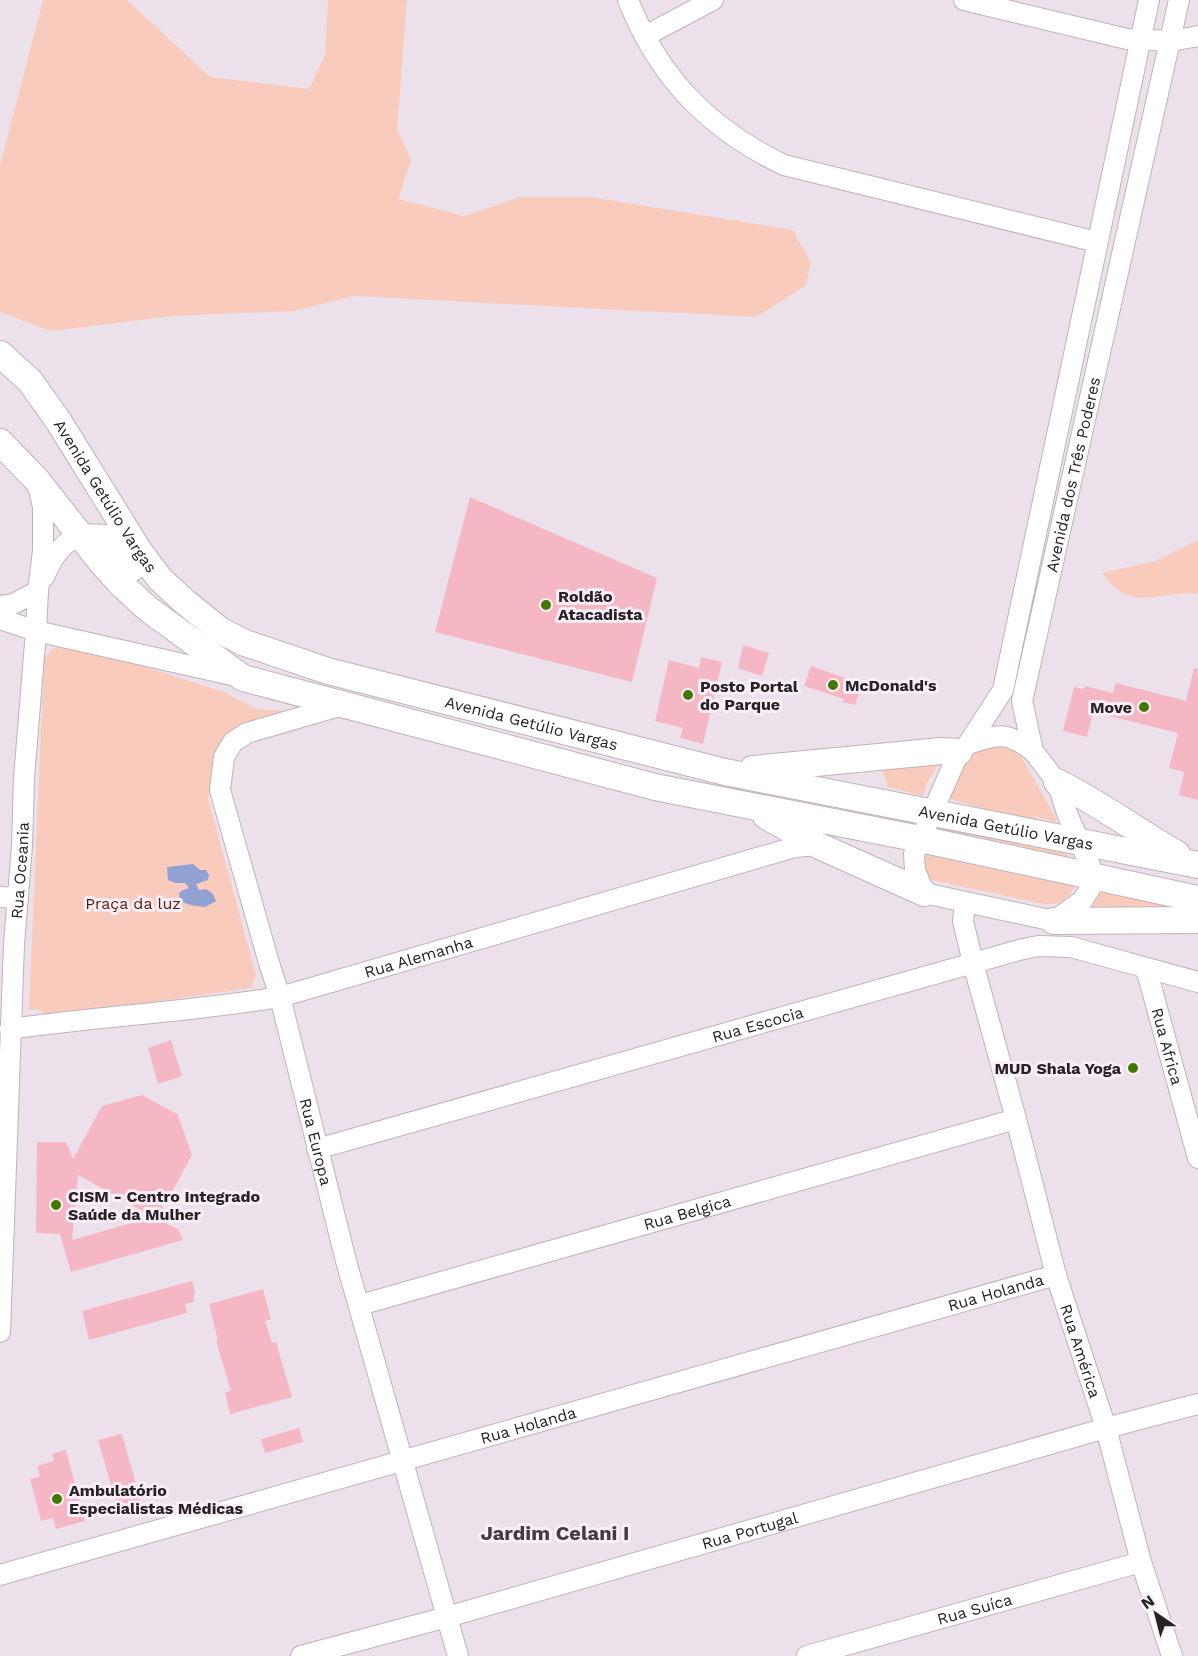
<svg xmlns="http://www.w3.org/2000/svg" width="1198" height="1656" font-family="'Work Sans',sans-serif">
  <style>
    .green { fill: #f9cbbd }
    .water { fill: #91a1d1 }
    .building { fill: #f4b7c3; fill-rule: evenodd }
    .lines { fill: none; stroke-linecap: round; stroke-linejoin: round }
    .minor-casing { stroke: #beb3bc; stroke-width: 22 }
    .major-casing { stroke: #beb3bc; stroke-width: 28 }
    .minor { stroke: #fff; stroke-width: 20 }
    .major { stroke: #fff; stroke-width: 26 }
    .poi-dot { fill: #447702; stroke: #faeef7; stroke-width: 2 }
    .labels { text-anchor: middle; stroke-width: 6; stroke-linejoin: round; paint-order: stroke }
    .street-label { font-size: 16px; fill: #262225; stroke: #faeef7 }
    .poi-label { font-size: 16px; font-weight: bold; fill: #262225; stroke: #faeef7; text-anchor: start }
    .park-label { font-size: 16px; fill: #5c1a03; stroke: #faeef7 }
    .quarter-label { font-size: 20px; font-weight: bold; fill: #443b42; stroke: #faeef7 }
  </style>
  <rect width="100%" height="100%" fill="#ece1ea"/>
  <path class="green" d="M43,0H127L210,77L309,89L325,55L328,0H407L397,129L411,160L398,199L464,216L520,197H590L793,230L811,263L806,285L757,317L354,296L294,311L173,316L51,331L0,312V166Z
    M1198,540V594C1160,589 1132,616 1102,573L1156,561Z
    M63,646L127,661L224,692L256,709L294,711L257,721L213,780L208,798L256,975L251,988L48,1017L38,1009L29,1010L44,659L52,649Z
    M995,743L1017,749L1057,820L1054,822L1035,816L1042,827L950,799C960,769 960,751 995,743Z
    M934,760L938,765L927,783L923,796L888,787L881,766Z
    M942,825L1063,848L1071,861L939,835L938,830Z
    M922,853L1076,884C1067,901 1063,905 1044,904L931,880L924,872Z
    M1099,889L1168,904L1166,907L1086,908Z"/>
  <path class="water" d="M193,864L200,870H206L209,875L208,880L196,884L199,890L206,889L213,894L216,901L205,907C197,906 188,905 180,901L179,893L183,890L189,888L185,883H175L168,880L167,867Z"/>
  <path class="building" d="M470,497L657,578L632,682L435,632Z
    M743,645L769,653L762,676L738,668Z
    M701,657L722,662L703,744L680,738L683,728L655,721L669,660L699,668Z
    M811,666L862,684L855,705L843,702L844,699L804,686Z
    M1194,668L1198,669V800L1179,795L1184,772L1169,768L1178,733L1093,712L1087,737L1063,731L1074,687L1084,689L1085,686L1113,693L1116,683L1186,701Z
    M171,1040L182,1076L158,1084L148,1048Z
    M142,1095L177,1114L192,1155L172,1192L160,1196L167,1224L178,1229L183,1240L71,1272L60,1234L36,1233L37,1142H66L73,1159L102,1106ZM78,1175L153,1217L72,1240Z
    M192,1281L195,1292L193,1302L185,1304L187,1313L89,1340L82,1311Z
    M263,1289L271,1319L265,1321L272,1343L276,1342L292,1397L230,1414L225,1392L231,1391L216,1341H218L209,1304Z
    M299,1428L303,1442L265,1453L261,1439Z
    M122,1434L141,1502L118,1508L98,1440Z
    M66,1450L85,1521L56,1529L53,1518L41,1521L30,1479L40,1477L37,1466L54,1461L52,1454Z"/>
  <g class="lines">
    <g class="minor-casing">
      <g id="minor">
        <path d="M628,0C659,78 709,129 784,165L1097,242"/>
        <path d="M964,0L1127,39L1171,41L1198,36"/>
        <path id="s1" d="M1149,0L1003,690L968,744L959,752L914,854L915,870L924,893L1054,921L1082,901L1090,889L1092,876L1090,865L1068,816L1057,782L1033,751L1022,701L1179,0"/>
        <path d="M645,36L713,0"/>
        <path d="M44,577C51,560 62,540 81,537"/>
        <path d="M0,606L13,604L38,591"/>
        <path d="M0,619L36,631L236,676"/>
        <path id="s2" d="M343,705L247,733L233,742L224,757L220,790L269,963L280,997L346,1261L458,1656"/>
        <path d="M968,744C998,734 1007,731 1033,751"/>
        <path d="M0,897L18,898"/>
        <path id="s3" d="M965,903L963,921L973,963L1016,1119L1056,1275L1106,1428L1141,1562L1172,1656"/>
        <path id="s4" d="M1146,968L1198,1158"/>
        <path id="s5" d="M10,1029C100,1016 191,1012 280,997L795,847L817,845"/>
        <path id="s6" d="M317,1149L1019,950L1038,946L1071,947L1198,982"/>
        <path id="s7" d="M360,1305L1016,1119"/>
        <path id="s8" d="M0,1332L14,944L22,846L24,778L36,631L38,591L43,551V507L38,485"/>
        <path id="s9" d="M0,1575L1056,1275"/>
        <path id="s10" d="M301,1656L447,1617L1106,1428L1198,1404"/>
        <path id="s11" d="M807,1656L1141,1562"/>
      </g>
    </g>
    <g class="major-casing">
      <g id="major">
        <path id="s12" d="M0,354L30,381L59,422L139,551L160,579L185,602L221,631L245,643L328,671L725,772L1198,865"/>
        <path d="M0,442L36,479L102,563L122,585L148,609L243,678L655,787L920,839L1198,899"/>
        <path d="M81,537L110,538L132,568"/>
        <path d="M753,769L941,751L959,752"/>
        <path d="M1057,782C1099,803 1137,831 1177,854"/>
        <path d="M766,816L817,845L924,893"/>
        <path d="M1054,921L1198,920"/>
      </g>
    </g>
    <use href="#minor" class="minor"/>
    <use href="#major" class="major"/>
  </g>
  <g class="poi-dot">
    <circle cx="546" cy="605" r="6"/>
    <circle cx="833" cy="685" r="6"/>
    <circle cx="688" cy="695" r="6"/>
    <circle cx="1144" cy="707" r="6"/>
    <circle cx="1133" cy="1068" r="6"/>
    <circle cx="56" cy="1205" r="6"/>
    <circle cx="57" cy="1499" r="6"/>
  </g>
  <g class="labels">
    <g class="street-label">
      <text dy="6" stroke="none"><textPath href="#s1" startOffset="1552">Avenida dos Três Poderes</textPath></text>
      <text dy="6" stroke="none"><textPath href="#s12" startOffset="178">Avenida Getúlio Vargas</textPath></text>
      <text dy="6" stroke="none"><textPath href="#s12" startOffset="682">Avenida Getúlio Vargas</textPath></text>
      <text dy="6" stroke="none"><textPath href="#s12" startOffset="1168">Avenida Getúlio Vargas</textPath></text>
      <text dy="6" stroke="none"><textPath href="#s8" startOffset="462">Rua Oceania</textPath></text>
      <text dy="6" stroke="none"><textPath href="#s5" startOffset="416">Rua Alemanha</textPath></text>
      <text dy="6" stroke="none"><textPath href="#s6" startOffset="458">Rua Escocia</textPath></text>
      <text dy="6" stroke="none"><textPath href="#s4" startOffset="81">Rua Africa</textPath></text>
      <text dy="6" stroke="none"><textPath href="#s2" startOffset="532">Rua Europa</textPath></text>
      <text dy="6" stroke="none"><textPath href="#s7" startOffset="340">Rua Belgica</textPath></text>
      <text dy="6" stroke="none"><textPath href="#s9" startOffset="1035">Rua Holanda</textPath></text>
      <text dy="6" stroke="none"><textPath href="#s3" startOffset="464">Rua América</textPath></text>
      <text dy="6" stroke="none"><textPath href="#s9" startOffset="549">Rua Holanda</textPath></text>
      <text dy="6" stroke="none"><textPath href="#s10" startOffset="466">Rua Portugal</textPath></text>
      <text dy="6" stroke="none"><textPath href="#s11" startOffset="174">Rua Suíca</textPath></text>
    </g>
    <g class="poi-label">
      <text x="558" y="602">Roldão<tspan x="558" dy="18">Atacadista</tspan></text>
      <text x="845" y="691">McDonald's</text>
      <text x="700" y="692">Posto Portal<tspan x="700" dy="18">do Parque</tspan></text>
      <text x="1132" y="713" text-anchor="end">Move</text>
      <text x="1121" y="1074" text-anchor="end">MUD Shala Yoga</text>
      <text x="68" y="1202">CISM - Centro Integrado<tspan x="68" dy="18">Saúde da Mulher</tspan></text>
      <text x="69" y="1496">Ambulatório<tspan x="69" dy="18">Especialistas Médicas</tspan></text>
    </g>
    <g class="park-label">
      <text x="133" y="909">Praça da luz</text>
    </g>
    <g class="quarter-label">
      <text x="555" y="1540">Jardim Celani I</text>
    </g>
  </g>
  <g transform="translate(1156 1614) rotate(325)" stroke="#faeef7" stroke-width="4.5" paint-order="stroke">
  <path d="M0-4.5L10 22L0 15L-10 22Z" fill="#262225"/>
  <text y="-9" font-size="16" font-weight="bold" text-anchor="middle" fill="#262225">N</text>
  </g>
</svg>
